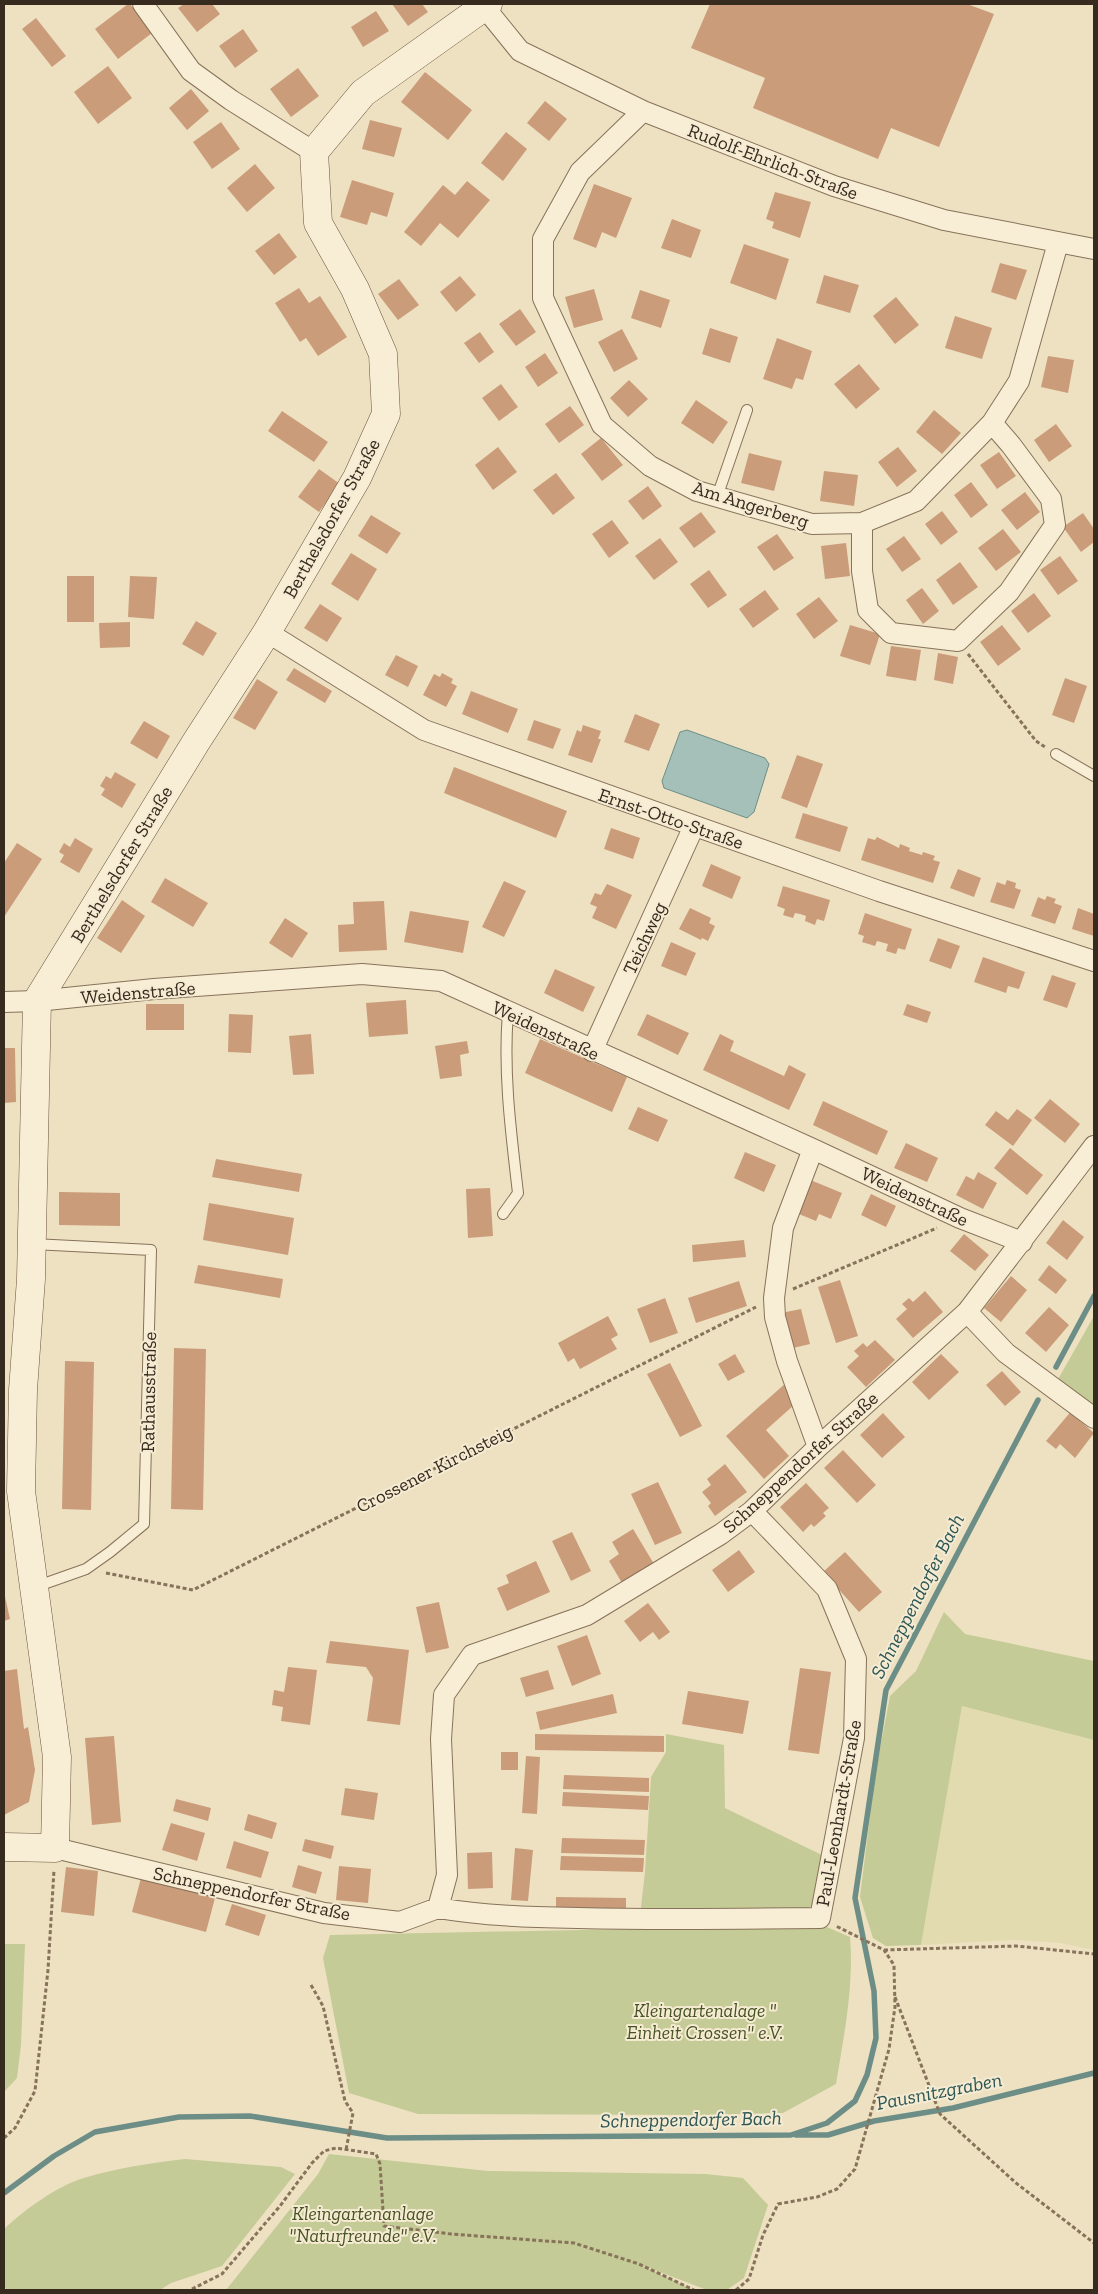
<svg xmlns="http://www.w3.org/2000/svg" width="1098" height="2294" font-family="'Zilla Slab',serif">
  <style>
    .farmland { fill: #e3dbb0 }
    .green { fill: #c4cb96 }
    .water { fill: #a5c0b8; stroke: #6c8e86 }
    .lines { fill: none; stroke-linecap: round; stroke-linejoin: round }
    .stream { stroke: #6c8e86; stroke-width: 5.5 }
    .building { fill: #cb9c79 }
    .lane-casing { stroke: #87725a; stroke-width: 12 }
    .street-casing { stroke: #87725a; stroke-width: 22 }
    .secondary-casing { stroke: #69533d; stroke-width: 29 }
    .path { stroke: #87725a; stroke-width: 3; stroke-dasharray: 4 2.5; stroke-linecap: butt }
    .lane { stroke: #f8eed5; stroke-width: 10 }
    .street { stroke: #f8eed5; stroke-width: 20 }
    .secondary { stroke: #f8eed5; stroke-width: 28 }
    .labels { text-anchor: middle; stroke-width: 4; stroke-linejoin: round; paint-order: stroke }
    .street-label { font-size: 19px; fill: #372a1e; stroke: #f5ebd2 }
    .park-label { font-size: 19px; font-style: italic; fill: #475324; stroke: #f5ebd2 }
    .water-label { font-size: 20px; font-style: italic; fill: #2d5654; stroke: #f5ebd2 }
  </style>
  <rect width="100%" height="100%" fill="#ede1c2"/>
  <path class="farmland" d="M962,1706L1094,1740V1950L1060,1943L1015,1940L921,1945Z"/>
  <path class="green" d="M1094,1316V1410L1057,1381Z
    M944,1612L965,1634L1094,1661V1740L962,1706L921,1945L886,1946L873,1938L860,1897L875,1775L890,1696L916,1671Z
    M666,1734L724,1745L725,1808L824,1856L814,1904L807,1909L640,1916L645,1872L651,1777L666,1752Z
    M822,1925L850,1937C854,1987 844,2035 836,2084L783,2113L705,2115L418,2114L349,2093L323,1958L330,1935Z
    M4,1944H25L21,2045L17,2078L4,2092Z
    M329,2154L488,2171L706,2174L743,2178L768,2205L744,2278L727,2290H707L639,2264L694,2290H226L318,2174Z
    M185,2159L281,2167L295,2174L222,2266L171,2283L160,2290H7L4,2287V2229C23,2211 58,2185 84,2178C116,2168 151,2163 185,2159Z"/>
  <path class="water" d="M687,730L765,758L769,764L754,812L747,818L664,788L662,781L680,732Z"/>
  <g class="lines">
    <path class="stream" d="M1056,1367L1094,1296
      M796,2135H828L874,2121L953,2108L1094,2073
      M4,2193L54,2156L95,2132L179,2117L250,2116L387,2138L791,2135L827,2123L855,2101L867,2075L876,2038L874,1991L855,1898L886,1690L1038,1400"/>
  </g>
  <path class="building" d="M128,4H130L152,33L118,59L95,29Z
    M184,4H212L220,14L197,32L178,8Z
    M392,4H422L428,12L408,26Z
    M710,4H967L994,14L939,147L891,128L878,159L753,108L765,78L691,48Z
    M376,11L389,31L363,47L351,27Z
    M36,18L66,56L52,67L22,29Z
    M243,29L258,51L235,68L219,46Z
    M108,66L132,98L98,124L74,92Z
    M298,68L319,96L291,117L270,89Z
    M425,72L472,110L448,140L401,102Z
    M191,89L209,111L187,130L169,108Z
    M545,101L567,119L549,141L527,123Z
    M370,120L402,128L394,157L362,149Z
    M221,122L240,149L212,169L193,142Z
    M506,132L527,149L503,181L481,163Z
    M255,164L275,188L247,212L227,188Z
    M352,180L394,193L387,217L371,212L367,225L340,217Z
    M467,181L490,200L458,238L440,223L421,246L404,232L443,185L455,195Z
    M594,184L632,198L616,238L602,232L596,248L573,239Z
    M775,192L811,202L800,238L772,228L774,222L766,219Z
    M672,219L701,230L691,258L661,248Z
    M279,233L297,257L274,275L255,251Z
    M744,244L789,259L776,300L730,283Z
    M1000,263L1027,270L1016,300L991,292Z
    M824,275L859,285L850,313L816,303Z
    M460,276L476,295L456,312L440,292Z
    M399,279L419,305L398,320L378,294Z
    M299,288L309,303L320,296L347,337L318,356L306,338L300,342L275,303Z
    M594,289L603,320L574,328L565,297Z
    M640,290L670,300L661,328L631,318Z
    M896,297L919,325L895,344L873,316Z
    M520,309L536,332L516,346L499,324Z
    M955,316L992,328L982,359L945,348Z
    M710,328L738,337L730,363L702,354Z
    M622,329L638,359L614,372L598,342Z
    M480,332L494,352L479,363L464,343Z
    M777,338L812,351L803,380L796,378L792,389L763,379Z
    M545,353L558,373L538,387L525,367Z
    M1048,356L1074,360L1068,393L1041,387Z
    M859,364L880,389L856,409L834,384Z
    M629,380L648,399L628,417L610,398Z
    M501,384L518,407L499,421L482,398Z
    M696,400L728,422L713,444L681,423Z
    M570,406L584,425L559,443L545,424Z
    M934,410L961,433L942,454L916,432Z
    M282,411L328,442L314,462L268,431Z
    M1056,424L1072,446L1049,462L1034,440Z
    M601,438L623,465L602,481L581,454Z
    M498,447L517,472L493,490L475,465Z
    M898,447L917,471L897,487L878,462Z
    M999,452L1016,476L997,489L980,465Z
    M749,453L782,461L774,491L741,483Z
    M319,469L340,484L319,512L298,497Z
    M824,471L858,475L854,506L820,501Z
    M556,473L575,498L553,515L533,490Z
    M971,482L988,505L971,518L954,495Z
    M648,486L662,506L643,520L628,501Z
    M1025,492L1040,512L1017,530L1001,510Z
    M942,511L958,532L941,545L925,524Z
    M701,512L716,532L694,548L679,528Z
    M1083,513L1094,529V542L1081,552L1063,527Z
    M371,515L401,533L387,554L358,536Z
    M612,520L629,543L609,558L592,534Z
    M1003,529L1021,552L996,571L978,548Z
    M777,534L794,558L774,571L757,547Z
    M904,536L921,559L902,572L886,549Z
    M660,538L678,562L654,580L635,556Z
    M846,543L850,576L825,579L821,546Z
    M351,553L377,569L358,601L331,584Z
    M1060,556L1078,581L1058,595L1040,570Z
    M960,562L978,587L953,605L936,580Z
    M709,570L727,595L708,608L690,584Z
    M67,576H94V622H67Z
    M130,576L157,577L154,619L128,617Z
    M922,588L939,611L923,624L906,600Z
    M765,590L779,609L753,628L739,609Z
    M1034,593L1051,616L1028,633L1011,611Z
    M819,597L838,621L814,639L796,614Z
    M320,604L342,618L327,642L304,628Z
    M196,621L217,633L203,656L182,644Z
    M130,622V647L100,648L99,623Z
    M850,625L880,634L870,665L840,656Z
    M1002,625L1021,649L998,666L980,642Z
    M891,646L921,650L916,681L886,676Z
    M938,653L958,657L953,684L934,680Z
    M396,655L418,666L408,687L385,675Z
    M294,668L332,691L325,703L286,680Z
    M442,673L453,679L451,683L457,686L446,707L423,695L434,674L440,677Z
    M1065,678L1087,686L1074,723L1052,715Z
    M257,679L278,692L255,730L233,718Z
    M471,691L518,709L508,733L462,714Z
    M635,714L660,724L649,751L624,742Z
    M534,720L561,729L553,749L527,740Z
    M144,721L170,736L157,759L130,743Z
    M583,725L601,731L598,739H601L592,763L568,755L577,730L581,732Z
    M797,755L823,764L807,808L781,798Z
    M454,767L567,811L556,838L444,793Z
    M115,772L136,784L122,808L101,795L105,789L100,786L106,776L111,779Z
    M803,813L848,827L840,852L795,838Z
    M611,828L640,838L633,859L604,849Z
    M877,837L899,848L900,844L910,848L909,851L922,855L923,852L935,856L933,860L940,862L933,883L861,860L868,838L875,840Z
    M75,838L93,849L79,873L60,862L64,855L59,852L64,843L70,847Z
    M17,843L42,859L4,917V863Z
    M711,864L741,877L732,899L702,886Z
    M958,869L981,878L974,897L950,888Z
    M165,878L208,903L193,927L151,902Z
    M1007,880L1016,883L1015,888L1021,890L1014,909L990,902L997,882L1005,885Z
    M504,881L526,891L504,937L482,927Z
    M607,884L632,895L616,929L592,918L597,907L590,904L595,893L601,895Z
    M783,886L830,900L824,921L817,919L815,925L805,921L806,916L800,914L795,913L793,918L783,915L785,909L777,906Z
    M1047,896L1056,899L1054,903L1062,906L1055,924L1031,916L1038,897L1045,900Z
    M122,900L145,916L121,953L97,938Z
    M384,901L387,950L339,952L338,925L354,924L353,902Z
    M690,908L711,918L709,923L715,926L708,941L702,938L701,940L679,929Z
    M1078,908L1094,914V936L1072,929Z
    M410,911L469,921L463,953L404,942Z
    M865,913L912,929L905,950L898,948L896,954L886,951L888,944L877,941L875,946L862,942L864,936L858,934Z
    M285,918L308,933L292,958L269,943Z
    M938,938L960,946L951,969L929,961Z
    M671,942L696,953L686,976L661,966Z
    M983,957L1025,972L1019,989L1008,986L1006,993L974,982Z
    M555,969L595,987L583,1012L544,993Z
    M1052,975L1076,983L1067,1008L1043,1000Z
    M406,1000L408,1034L369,1037L366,1003Z
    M146,1004H184V1030H146Z
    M907,1004L931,1012L927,1023L903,1015Z
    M229,1014L253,1015L251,1053L228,1052Z
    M647,1014L689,1033L678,1055L637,1035Z
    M311,1034L314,1074L293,1075L289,1036Z
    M720,1034L734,1041L730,1051L784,1076L789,1065L806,1074L789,1110L703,1070Z
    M540,1039L627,1077L612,1112L525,1073Z
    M467,1041L469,1053L460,1055L462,1076L440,1079L435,1046Z
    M4,1048H15L16,1102L4,1103Z
    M1050,1099L1080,1124L1065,1143L1034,1118Z
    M823,1101L888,1131L877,1155L813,1125Z
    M638,1107L668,1120L658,1142L628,1129Z
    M1017,1109L1032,1120L1013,1146L985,1125L996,1111L1008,1120Z
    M906,1143L938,1158L927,1182L894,1168Z
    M1010,1148L1043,1175L1027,1195L994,1168Z
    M745,1152L776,1165L764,1192L734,1178Z
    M216,1159L302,1174L299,1192L212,1177Z
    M978,1172L997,1183L983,1209L956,1195L966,1176L974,1180Z
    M808,1179L842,1193L831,1219L819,1214L816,1221L794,1212Z
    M490,1188L493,1236L468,1238L466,1189Z
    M59,1192L120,1193V1226L59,1225Z
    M871,1194L896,1206L886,1227L861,1215Z
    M209,1203L294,1218L288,1255L203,1240Z
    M1063,1220L1084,1237L1067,1260L1046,1243Z
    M964,1234L989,1255L975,1271L950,1251Z
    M744,1240L746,1257L693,1262L692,1245Z
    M198,1265L283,1279L280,1298L194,1283Z
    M1049,1265L1067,1280L1056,1294L1038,1280Z
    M1011,1276L1027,1290L1001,1322L984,1308Z
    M840,1280L858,1336L836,1343L818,1287Z
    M739,1281L747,1306L696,1323L688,1298Z
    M925,1291L943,1312L913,1338L896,1319L907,1309L902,1304L909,1298L913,1302Z
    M665,1298L678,1333L650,1343L637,1309Z
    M1049,1307L1069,1325L1046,1352L1025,1333Z
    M801,1309L810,1344L789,1349L781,1313Z
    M608,1316L618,1335L611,1339L617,1349L580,1369L574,1358L568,1362L558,1343Z
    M875,1340L895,1360L866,1387L847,1367L859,1356L854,1351L863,1343L867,1347Z
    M174,1348L206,1349L203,1510L171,1509Z
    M735,1354L745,1372L728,1381L718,1364Z
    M941,1354L959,1372L929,1400L912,1382Z
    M65,1361L94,1362L91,1510L62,1509Z
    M670,1363L702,1426L680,1437L647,1374Z
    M1002,1371L1021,1392L1005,1406L986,1385Z
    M787,1382L794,1405L766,1430L789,1456L764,1479L726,1436Z
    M1073,1409L1083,1417L1080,1421L1094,1433L1075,1458L1060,1444L1056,1449L1046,1441Z
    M883,1413L905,1437L882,1458L860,1435Z
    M843,1450L876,1485L857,1503L824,1468Z
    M725,1464L747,1492L715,1516L708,1506L711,1503L702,1492L711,1485L707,1479Z
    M658,1482L682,1533L655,1545L631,1494Z
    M806,1483L829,1508L823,1513L826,1516L814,1527L811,1524L803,1532L780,1507Z
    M633,1529L654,1564L622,1583L609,1561L619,1554L612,1542Z
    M572,1532L591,1571L571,1581L552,1541Z
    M739,1550L755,1572L728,1592L712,1570Z
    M845,1552L882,1592L859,1612L823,1572Z
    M536,1561L550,1592L507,1611L497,1588L509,1583L506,1575Z
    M4,1592L10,1619L4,1621Z
    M439,1602L449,1648L426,1653L416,1607Z
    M648,1603L670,1632L659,1640L653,1632L640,1642L624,1621Z
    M587,1635L601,1674L572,1686L557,1646Z
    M330,1641L409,1650L400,1725L367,1721L373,1678L366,1667L326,1663Z
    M288,1667L317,1670L310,1725L281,1721L283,1707L272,1705L274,1690L284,1692Z
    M800,1668L831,1672L819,1754L788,1750Z
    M17,1669L24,1729L28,1727L35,1770L29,1802L4,1815V1671Z
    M548,1670L554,1689L526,1697L520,1678Z
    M688,1691L749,1701L743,1734L682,1724Z
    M613,1694L617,1713L540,1730L536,1712Z
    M535,1734L664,1736V1752L535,1750Z
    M114,1736L121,1822L92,1825L85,1738Z
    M501,1752H518V1770H501Z
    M526,1756L540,1757L537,1814L522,1813Z
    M564,1775L649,1778V1792L563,1789Z
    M345,1788L378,1793L374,1820L341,1815Z
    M563,1792L649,1796L648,1810L562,1806Z
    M176,1799L211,1808L208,1821L173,1811Z
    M248,1814L277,1823L272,1839L244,1830Z
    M171,1823L205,1833L197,1861L162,1850Z
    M562,1838L645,1840L644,1855L561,1853Z
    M305,1839L334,1846L331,1859L302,1851Z
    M234,1841L269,1852L261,1878L226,1868Z
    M515,1848L533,1850L528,1901L511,1900Z
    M492,1852L493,1888L468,1889L467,1853Z
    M561,1856L644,1858L643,1872L560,1870Z
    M298,1865L322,1872L316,1894L292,1887Z
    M339,1866L371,1869L368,1903L336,1900Z
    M66,1867L98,1871L94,1916L61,1912Z
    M141,1878L215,1898L206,1932L132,1912Z
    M556,1897L626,1898V1915L556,1913Z
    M232,1904L266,1915L259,1936L225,1925Z"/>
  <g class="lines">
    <g class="lane-casing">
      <path id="lane" d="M717,497L747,410
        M1056,754L1094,776
        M503,1214L518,1193C511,1133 503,1072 508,1012
        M33,1244L151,1250L144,1524L110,1552L86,1569L35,1587"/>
    </g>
    <g class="street-casing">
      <path id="street" d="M143,4L191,71L231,100L314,152
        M482,4L520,51L643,111L834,186L944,220L1094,249
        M643,111L580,172L543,239V298L602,425L650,466L697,491L812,524L862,523L916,501L992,423L1019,381L1058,243
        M862,523V571L868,610L891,633L958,641L1009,592L1055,525L1051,499L1011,445L992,423
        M267,632L424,730L879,891L1094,961
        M4,1002L37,1001L154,989L362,974L441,981L813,1149L960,1218L1022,1242
        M592,1051L694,826
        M813,1149L783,1228L774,1298L775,1317L787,1361L818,1447
        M967,1312L1006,1353L1094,1418
        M55,1848L324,1913L400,1922L438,1908L447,1875L441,1739L444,1695L472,1655L587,1615L721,1534L752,1511L818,1447L967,1312L1094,1146
        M438,1908C485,1916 530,1917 578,1918C658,1920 739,1919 820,1918L854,1738L856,1659L827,1589L752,1511"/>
    </g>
    <g class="secondary-casing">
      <path id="secondary" d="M4,1847L55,1848L57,1757L21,1491L23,1390L31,1279L37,1001L196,742L267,632L357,478L386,414L383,354L355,289L318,223L314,152L363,93L488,4"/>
    </g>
    <path class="path" d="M968,654L1036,741L1045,747
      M793,1289L937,1228
      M106,1573L193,1590L756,1307
      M884,1950L1016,1946L1094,1954
      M311,1985L323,2006L345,2101L353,2113L346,2150
      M895,1997L940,2114L1016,2183L1094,2243
      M4,2138L15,2128L35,2091L48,1970L54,1870
      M192,2289L222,2274L280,2206L312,2163L324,2151L336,2148L376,2154L380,2164L384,2226L451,2234L574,2243L639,2264L694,2290
      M736,2290L749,2279L763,2235L778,2204L817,2197L837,2189L855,2169L889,2049L895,2007L894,1965L884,1950L836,1926"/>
    <use href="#lane" class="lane"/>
    <use href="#street" class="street"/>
    <use href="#secondary" class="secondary"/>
  </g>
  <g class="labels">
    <g class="street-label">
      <text transform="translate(773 161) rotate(21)" y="7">Rudolf-Ehrlich-Straße</text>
      <text transform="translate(751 504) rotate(17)" y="7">Am Angerberg</text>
      <text transform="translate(331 518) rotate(-61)" y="7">Berthelsdorfer Straße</text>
      <text transform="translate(671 818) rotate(19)" y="7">Ernst-Otto-Straße</text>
      <text transform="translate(121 864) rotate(-59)" y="7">Berthelsdorfer Straße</text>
      <text transform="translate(644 938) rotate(-65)" y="7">Teichweg</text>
      <text transform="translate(138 992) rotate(-5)" y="7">Weidenstraße</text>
      <text transform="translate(546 1030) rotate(25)" y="7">Weidenstraße</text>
      <text transform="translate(915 1196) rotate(25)" y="7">Weidenstraße</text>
      <text transform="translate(148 1392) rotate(-89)" y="7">Rathausstraße</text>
      <text transform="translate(800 1462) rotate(-42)" y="7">Schneppendorfer Straße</text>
      <text transform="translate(434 1468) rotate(-27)" y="7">Crossener Kirchsteig</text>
      <text transform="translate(838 1813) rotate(-80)" y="7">Paul-Leonhardt-Straße</text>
      <text transform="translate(252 1893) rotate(12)" y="7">Schneppendorfer Straße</text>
    </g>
    <g class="park-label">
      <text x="705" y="2017">Kleingartenalage "<tspan x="705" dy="22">Einheit Crossen" e.V.</tspan></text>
      <text x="363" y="2220">Kleingartenanlage<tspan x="363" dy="22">"Naturfreunde" e.V.</tspan></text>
    </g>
    <g class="water-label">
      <text transform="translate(917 1596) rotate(-63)" y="7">Schneppendorfer Bach</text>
      <text transform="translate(939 2091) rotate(-11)" y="7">Pausnitzgraben</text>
      <text transform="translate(691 2119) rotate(-1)" y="7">Schneppendorfer Bach</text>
    </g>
  </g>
  <rect width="1098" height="2294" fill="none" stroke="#372a1e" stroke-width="10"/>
</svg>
